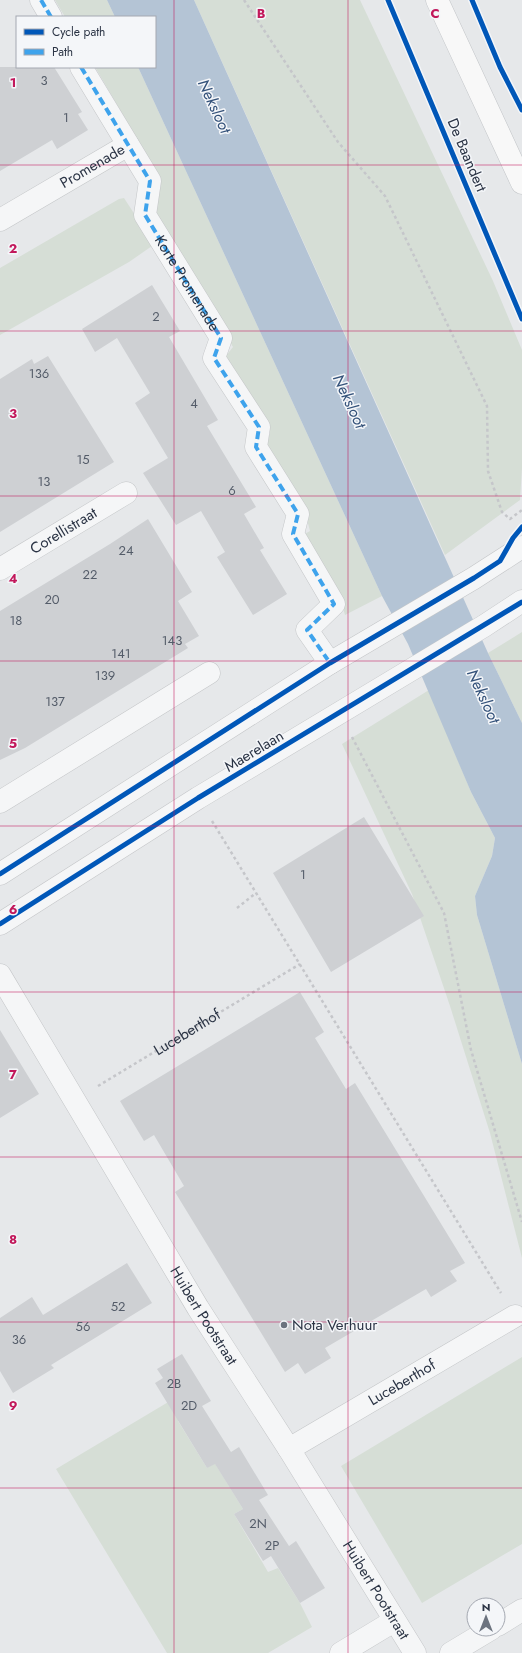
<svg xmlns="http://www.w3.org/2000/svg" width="522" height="1653" font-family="Jost,sans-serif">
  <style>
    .green { fill: #d6ded6 }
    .water { fill: #b4c4d5 }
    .building { fill: #ced0d3 }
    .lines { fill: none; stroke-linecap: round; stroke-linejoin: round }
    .minor-casing { stroke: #c4c6c8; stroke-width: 23 }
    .major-casing { stroke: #c2c5c8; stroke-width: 23 }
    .path { stroke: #c5c6ca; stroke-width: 2.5; stroke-dasharray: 3 3; stroke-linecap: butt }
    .minor { stroke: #f5f6f7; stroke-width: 22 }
    .major { stroke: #f8f8f8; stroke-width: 22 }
    .quiet { stroke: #3ea3ec; stroke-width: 4; stroke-dasharray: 8 4; stroke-linecap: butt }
    .cycleway-casing { stroke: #f4f6f9; stroke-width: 8 }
    .cycleway { stroke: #0057b8; stroke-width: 5 }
    .grid { fill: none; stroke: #c2185b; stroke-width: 1; stroke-opacity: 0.55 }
    .poi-dot { fill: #6c737f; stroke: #f4f6f9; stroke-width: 1.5 }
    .labels { text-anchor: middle; stroke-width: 3; stroke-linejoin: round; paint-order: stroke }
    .number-label { font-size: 13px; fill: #545c69 }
    .street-label { font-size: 15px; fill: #2b3445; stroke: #f4f6f9 }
    .poi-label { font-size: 15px; fill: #2b3445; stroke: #f4f6f9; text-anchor: start }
    .water-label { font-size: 16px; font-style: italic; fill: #34527a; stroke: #f4f6f9 }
    .grid-label { font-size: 13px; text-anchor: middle; font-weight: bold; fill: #c2185b; stroke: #f4f6f9; stroke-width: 3; stroke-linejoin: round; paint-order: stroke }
  </style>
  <rect width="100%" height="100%" fill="#e6e8ea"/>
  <path class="green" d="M55,0H107L115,17H65Z
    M194,0H360L493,281L522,350V468L520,500L445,555Z
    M95,67H138L382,596L345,615L339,594L303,535L310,531L305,512L266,445L270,433L225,357L233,347L148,206L161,180Z
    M124,198L152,241V246L129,262L0,335V268L119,199Z
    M522,632V723L488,653Z
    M429,690L471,792L495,838L492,856L475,896L477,915L522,1064V1258L490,1133L450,1006L412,894L342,744Z
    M522,1357V1544L422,1603L341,1466Z
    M175,1398L186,1416L178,1421L207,1468L214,1462L243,1509L234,1514L268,1572L278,1568L300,1603L312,1627L268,1653H167L56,1469Z"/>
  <path class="water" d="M107,0H194L488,653L522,723V1064L477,915L475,896L492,856L495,838L471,792L408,644L382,596L138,67H155V17H115Z"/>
  <path class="building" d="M0,67H54L82,112L78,114L88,130L57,149L52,140L0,171Z
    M152,285L180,331L169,337L218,420L207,426L256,507L244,514L264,548L260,550L287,594L253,615L217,557L225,552L201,511L176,525L143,473L168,458L135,403L150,393L117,338L95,352L82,329Z
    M48,356L114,462L0,532V379L32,359L34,364Z
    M148,519L192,592L178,601L199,636L185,644L188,648L25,748L0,760V611L110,544Z
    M364,817L424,916L331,972L273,873Z
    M300,992L324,1032L315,1038L346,1089L355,1083L465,1263L450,1271L457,1281L431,1297L426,1289L325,1348L331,1358L305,1374L298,1363L285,1372L175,1192L184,1186L154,1135L144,1141L120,1101Z
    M0,1030L39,1094L0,1118Z
    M127,1263L152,1303L51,1365L54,1368L13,1393L0,1371V1318L32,1297L43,1315Z
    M182,1354L211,1401L202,1406L231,1452L239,1447L268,1495L259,1500L289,1546L296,1541L325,1588L300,1603L271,1556L263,1561L234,1514L243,1509L215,1464L207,1468L155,1383L163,1378L157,1369Z"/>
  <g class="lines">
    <g class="minor-casing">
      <g id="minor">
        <path d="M41,0L51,17"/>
        <path d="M81,67L150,181L145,215L221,338L214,358L259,427L256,447L298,514L293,534L334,604L307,630L330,663"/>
        <path id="s2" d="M0,220L128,145"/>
        <path id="s3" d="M0,569L126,493"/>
        <path d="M0,802L209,673"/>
        <path d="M0,874L330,663L474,578L522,547"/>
        <path d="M0,924L198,798L484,626L522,601"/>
        <path id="s4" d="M0,975L198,1308L289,1449L415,1653"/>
        <path id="s5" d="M289,1449L515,1316"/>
        <path d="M498,1625L522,1610"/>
        <path d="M341,1653L394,1621"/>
        <path d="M451,1653L491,1629"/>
      </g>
    </g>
    <g class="major-casing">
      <path id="major" d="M437,0L522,183"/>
    </g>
    <g class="path">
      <path d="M244,0L338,142L385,196L487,406L488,471L502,512L510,519L522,510"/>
      <path d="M352,737L444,913L471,1050L522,1222"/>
      <path d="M212,821L501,1293"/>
      <path d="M237,908L256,893"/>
      <path id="s1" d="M98,1086L300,964"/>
    </g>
    <use href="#minor" class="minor"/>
    <use href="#major" class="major"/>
    <g class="quiet">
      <path d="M41,0L51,17"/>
      <path id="s6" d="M81,67L150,181L145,215L221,338L214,358L259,427L256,447L298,514L293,534L334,604L307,630L330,663"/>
    </g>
    <g class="cycleway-casing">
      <path id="cycleway" d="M388,0L522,319
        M472,0L500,67L522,110
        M0,874L330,663L474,578L500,561L513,538L522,527
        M0,924L198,798L522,602"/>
    </g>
    <use href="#cycleway" class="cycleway"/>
  </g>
  <path class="grid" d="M174,0V1653M348,0V1653M0,165H522M0,331H522M0,496H522M0,661H522M0,826H522M0,992H522M0,1157H522M0,1322H522M0,1488H522"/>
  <circle class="poi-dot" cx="284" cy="1325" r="4"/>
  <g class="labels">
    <g class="number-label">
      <text x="44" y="85">3</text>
      <text x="66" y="122">1</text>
      <text x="156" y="321">2</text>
      <text x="39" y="378">136</text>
      <text x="194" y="408">4</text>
      <text x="83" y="464">15</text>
      <text x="44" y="486">13</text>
      <text x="232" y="495">6</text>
      <text x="126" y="555">24</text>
      <text x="90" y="579">22</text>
      <text x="52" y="604">20</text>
      <text x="16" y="625">18</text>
      <text x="172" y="645">143</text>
      <text x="121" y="658">141</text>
      <text x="105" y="680">139</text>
      <text x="55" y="706">137</text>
      <text x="303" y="879">1</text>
      <text x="118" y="1311">52</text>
      <text x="83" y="1331">56</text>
      <text x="19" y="1344">36</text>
      <text x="174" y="1388">2B</text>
      <text x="189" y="1410">2D</text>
      <text x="258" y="1528">2N</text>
      <text x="272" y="1550">2P</text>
    </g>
    <g class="street-label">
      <text transform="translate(467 155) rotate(67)" y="5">De Baandert</text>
      <text dy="5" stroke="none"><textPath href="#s2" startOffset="107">Promenade</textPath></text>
      <text dy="5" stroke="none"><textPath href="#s6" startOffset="248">Korte Promenade</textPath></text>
      <text dy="5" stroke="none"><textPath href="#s3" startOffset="74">Corellistraat</textPath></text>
      <text transform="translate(254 751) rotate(-31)" y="5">Maerelaan</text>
      <text dy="5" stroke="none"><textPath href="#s1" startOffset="104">Luceberthof</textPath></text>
      <text dy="5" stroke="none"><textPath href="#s4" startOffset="397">Huibert Pootstraat</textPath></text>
      <text dy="5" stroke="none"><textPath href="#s5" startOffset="131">Luceberthof</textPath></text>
      <text dy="5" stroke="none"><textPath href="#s4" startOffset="721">Huibert Pootstraat</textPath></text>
    </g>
    <g class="poi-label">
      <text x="292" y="1330">Nota Verhuur</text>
    </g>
    <g class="water-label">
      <text transform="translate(215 106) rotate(65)" y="6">Neksloot</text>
      <text transform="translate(350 401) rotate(65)" y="6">Neksloot</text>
      <text transform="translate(484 696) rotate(65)" y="6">Neksloot</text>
    </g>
  </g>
  <g class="grid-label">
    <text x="261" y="18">B</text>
    <text x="435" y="18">C</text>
    <text x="13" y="87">1</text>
    <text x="13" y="253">2</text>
    <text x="13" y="418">3</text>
    <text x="13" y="583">4</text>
    <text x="13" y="748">5</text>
    <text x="13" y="914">6</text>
    <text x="13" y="1079">7</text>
    <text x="13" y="1244">8</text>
    <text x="13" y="1410">9</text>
  </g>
  <rect x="16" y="16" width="140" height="52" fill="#f4f6f9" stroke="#a4a8b1"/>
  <rect x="24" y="29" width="20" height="6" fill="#0057b8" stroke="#a4a8b1"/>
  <text x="52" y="36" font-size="12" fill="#2b3445">Cycle path</text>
  <rect x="24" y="49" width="20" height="6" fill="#3ea3ec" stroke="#a4a8b1"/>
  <text x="52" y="56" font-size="12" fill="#2b3445">Path</text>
  <g transform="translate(486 1617)"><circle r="19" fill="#f4f6f9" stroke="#a4a8b1"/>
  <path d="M0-3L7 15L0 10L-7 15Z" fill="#6c737f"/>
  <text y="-6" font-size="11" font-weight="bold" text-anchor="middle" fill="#2b3445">N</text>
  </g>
</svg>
